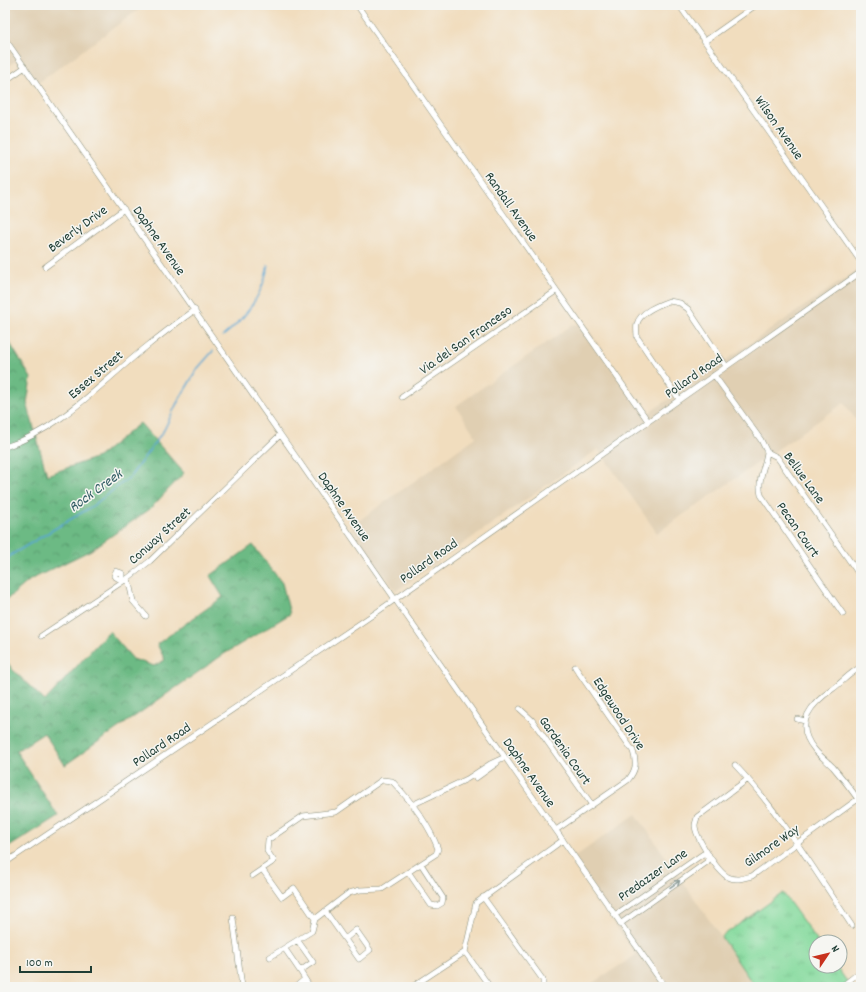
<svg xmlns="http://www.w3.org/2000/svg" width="866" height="992" font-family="Dekko,sans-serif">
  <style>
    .built { fill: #e0cfb2 }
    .grass { fill: url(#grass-tufts); stroke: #528c68 }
    .forest { fill: url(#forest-crowns); stroke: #467c5c }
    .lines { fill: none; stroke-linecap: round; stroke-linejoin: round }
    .stream { stroke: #59a6d2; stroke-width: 1.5 }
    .minor-casing { stroke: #888d79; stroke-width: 6 }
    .minor { stroke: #fff; stroke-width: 5 }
    .oneway { stroke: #8f9e9a }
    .labels { text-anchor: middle; stroke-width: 3; stroke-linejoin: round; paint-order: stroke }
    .street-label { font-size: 14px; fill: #1f3d34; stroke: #f6f6f2 }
    .water-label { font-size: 15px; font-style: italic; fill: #305c63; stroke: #f6f6f2 }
  </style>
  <defs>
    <pattern id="grass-tufts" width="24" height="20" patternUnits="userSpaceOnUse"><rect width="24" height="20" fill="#85da9d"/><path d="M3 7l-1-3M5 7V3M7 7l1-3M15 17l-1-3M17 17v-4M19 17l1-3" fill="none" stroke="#72bc88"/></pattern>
    <pattern id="forest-crowns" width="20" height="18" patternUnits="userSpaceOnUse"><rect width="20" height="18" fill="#6cba84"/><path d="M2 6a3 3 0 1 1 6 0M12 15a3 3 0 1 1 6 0" fill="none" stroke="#58986d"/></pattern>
  </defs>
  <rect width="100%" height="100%" fill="#f6f6f2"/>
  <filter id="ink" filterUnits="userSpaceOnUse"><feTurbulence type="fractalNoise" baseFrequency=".025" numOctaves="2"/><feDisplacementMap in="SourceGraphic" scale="8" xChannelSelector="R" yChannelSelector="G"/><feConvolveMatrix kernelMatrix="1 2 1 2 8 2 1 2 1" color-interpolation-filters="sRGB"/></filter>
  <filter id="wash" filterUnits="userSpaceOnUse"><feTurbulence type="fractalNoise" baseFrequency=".012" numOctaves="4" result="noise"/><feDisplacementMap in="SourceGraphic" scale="16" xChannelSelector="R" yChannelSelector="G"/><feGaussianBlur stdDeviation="0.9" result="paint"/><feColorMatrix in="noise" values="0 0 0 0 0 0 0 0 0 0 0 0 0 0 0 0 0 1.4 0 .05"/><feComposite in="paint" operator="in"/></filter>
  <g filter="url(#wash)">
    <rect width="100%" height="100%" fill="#f1ddbe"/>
    <path class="built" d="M5,5H145L34,86L16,61L5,68Z
      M859,269L861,272V427L844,403L657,533L598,449L396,591L350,527L476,437L456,406L572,325L584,323L647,414Z
      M636,814L721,937L755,987H586L636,955L570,860Z"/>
    <path class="grass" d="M783,893L818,942H816V966H836L851,987H755L721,937Z"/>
    <path class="forest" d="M5,335L31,378L27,403L47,475L98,457L140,423L184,473L150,509L91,550L30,580L5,601Z
      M253,545L282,583L290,614L224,654L65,765L44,733L16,751L58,816L9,847L5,842V659L12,669L45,701L109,631L133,659L154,666L165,660L157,644L223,597L210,576Z"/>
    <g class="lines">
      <path class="stream" d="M223,336C247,317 263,295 268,265
        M5,562L11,555L91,507L130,477L164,430L176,405L198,368L213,351"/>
    </g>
  </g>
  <g filter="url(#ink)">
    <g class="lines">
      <g class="minor-casing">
        <path id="minor" d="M357,5L648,421
          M679,5L861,262
          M5,39L665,987
          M705,41L756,5
          M5,81L25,67
          M45,267L124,209
          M714,375L761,440L767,452L777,457L861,577
          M402,397L556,291
          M679,399L637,337C637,333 636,328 637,324C640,312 658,305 669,301L680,303L688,309L726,366
          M5,447C61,429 101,383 146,347C162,334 178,322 195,310
          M767,452C765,467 757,480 761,495L843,614
          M116,571L122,573V581L114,576Z
          M128,578L133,601L146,616
          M41,636L128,578L150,561L280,435
          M861,667C851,672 843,681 834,688C812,703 792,723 815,750C820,756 827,761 833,767C843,779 853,791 861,804
          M520,709L532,720L592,805
          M797,719L805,721
          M735,765C780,812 815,871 852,926
          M476,778L497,763
          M748,779L697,817C697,819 695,823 695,825C695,837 718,872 728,877C736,881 744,878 752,876L858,799
          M412,805L467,779L490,764L505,757
          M556,830L628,780C636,770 637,764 633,751L575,667
          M5,863L377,612L861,272
          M262,869L282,897L294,888L315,919L312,931L270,957
          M409,873L431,905L437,906L442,903L443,898L421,864
          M252,876L274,861L267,851L268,840L303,816L336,812L382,780L392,781C410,800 429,824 438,849L436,854L382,889L360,890L349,893L315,919
          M483,897L543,980V987
          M325,911L359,959L370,950L356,930L345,939
          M615,915L703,854L709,855L707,862L620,924
          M233,918L242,987
          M285,949L300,971L313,962L298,941
          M465,952L490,987
          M300,971L310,987
          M295,987L305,979
          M412,987L465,952L476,903L563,840
          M841,987L861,971"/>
      </g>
      <use href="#minor" class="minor"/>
    </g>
    <defs><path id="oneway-shaft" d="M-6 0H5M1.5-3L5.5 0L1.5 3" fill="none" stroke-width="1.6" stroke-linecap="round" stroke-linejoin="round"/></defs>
    <use class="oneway" href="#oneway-shaft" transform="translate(675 884) rotate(-35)"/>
  </g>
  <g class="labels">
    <g class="street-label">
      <text transform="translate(780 127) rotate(55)" y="5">Wilson Avenue</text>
      <text transform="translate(512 206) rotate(55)" y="5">Randall Avenue</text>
      <text transform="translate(77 228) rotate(-36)" y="5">Beverly Drive</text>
      <text transform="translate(160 240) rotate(55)" y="5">Daphne Avenue</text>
      <text transform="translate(465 339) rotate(-35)" y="5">Via del San Franceso</text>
      <text transform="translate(95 374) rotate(-40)" y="5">Essex Street</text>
      <text transform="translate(693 375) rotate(-35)" y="5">Pollard Road</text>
      <text transform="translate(805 477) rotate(54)" y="5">Bellue Lane</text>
      <text transform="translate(345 506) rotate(55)" y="5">Daphne Avenue</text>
      <text transform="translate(799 529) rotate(55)" y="5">Pecan Court</text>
      <text transform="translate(159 535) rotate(-42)" y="5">Conway Street</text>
      <text transform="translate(428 560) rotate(-35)" y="5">Pollard Road</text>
      <text transform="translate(620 713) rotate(57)" y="5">Edgewood Drive</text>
      <text transform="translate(161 744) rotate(-34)" y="5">Pollard Road</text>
      <text transform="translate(566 750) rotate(55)" y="5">Gardenia Court</text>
      <text transform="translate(530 772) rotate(55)" y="5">Daphne Avenue</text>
      <text transform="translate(771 845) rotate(-35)" y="5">Gilmore Way</text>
      <text transform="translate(652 874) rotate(-35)" y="5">Predazzer Lane</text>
    </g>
    <g class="water-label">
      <text transform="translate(95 490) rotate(-36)" y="5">Rock Creek</text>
    </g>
  </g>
  <rect width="866" height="992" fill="none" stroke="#f6f6f2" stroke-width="20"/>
  <g transform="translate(828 954) rotate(55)"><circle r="19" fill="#f6f6f2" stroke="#a0aca6"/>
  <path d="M0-3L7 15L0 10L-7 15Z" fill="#c8321e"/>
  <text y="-6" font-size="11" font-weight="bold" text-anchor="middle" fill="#1f3d34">N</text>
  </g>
  <path d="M20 966v6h71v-6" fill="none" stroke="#1f3d34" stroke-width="2"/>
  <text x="26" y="966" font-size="12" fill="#1f3d34" stroke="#f6f6f2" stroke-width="3" paint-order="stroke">100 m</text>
</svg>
